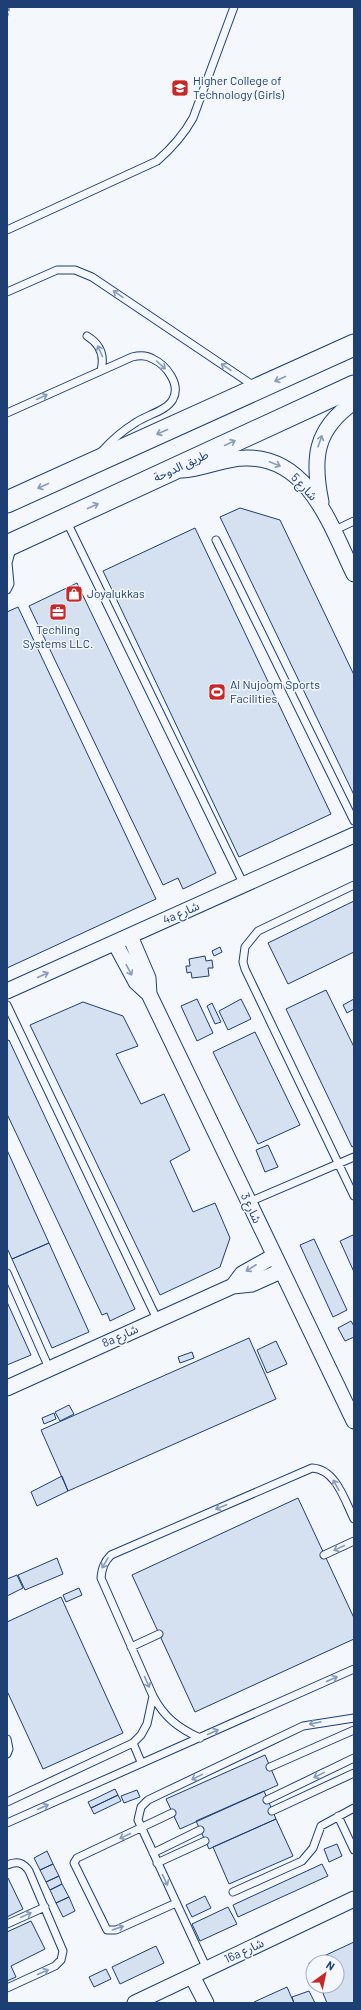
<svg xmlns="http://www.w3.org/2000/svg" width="361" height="2010" font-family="Barlow,'Noto Sans Arabic',sans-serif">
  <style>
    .building { fill: #d5e0f0; stroke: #1d3f73 }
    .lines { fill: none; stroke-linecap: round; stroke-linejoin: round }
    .lane-casing { stroke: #1d3f73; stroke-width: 9 }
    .street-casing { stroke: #1d3f73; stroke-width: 17 }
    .secondary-casing { stroke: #1d3f73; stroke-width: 23 }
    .path { stroke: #5e769c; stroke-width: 2.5; stroke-dasharray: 3 2; stroke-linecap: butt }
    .lane { stroke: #f4f7fb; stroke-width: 7 }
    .street { stroke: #f4f7fb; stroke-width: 15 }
    .secondary { stroke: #f4f7fb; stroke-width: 21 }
    .oneway { stroke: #889bb7 }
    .labels { text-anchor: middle; stroke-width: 3; stroke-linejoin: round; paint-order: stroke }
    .poi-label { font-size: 12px; fill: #1d3f73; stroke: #f4f7fb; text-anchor: start }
    .street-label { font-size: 12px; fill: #1d3f73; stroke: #f4f7fb }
  </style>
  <rect width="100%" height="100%" fill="#f4f7fb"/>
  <path class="building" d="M240,508L280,520L354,675V795L220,517Z
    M195,528L331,814L239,857L103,571Z
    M77,583L216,873L183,889L178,878L163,885L29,606Z
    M18,607L156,899L7,968V612Z
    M354,901V952L288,984L268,943Z
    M220,947L222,952L214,956L212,951Z
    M205,956L206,961L212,960L213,968H208L209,976L192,978L191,972L187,973L186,966H190L189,959Z
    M326,990L354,1047V1146L352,1147L286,1009Z
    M197,999L213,1033L197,1041L181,1006Z
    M241,999L251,1019L228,1030L219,1011Z
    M354,999V1009L347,1013L343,1005Z
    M83,1002L123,1016L138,1046L116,1054L141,1104L164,1094L190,1150L170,1161L193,1212L215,1203L230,1238L220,1267L160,1295L30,1025Z
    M212,1003L221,1022L215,1024L207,1006Z
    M255,1032L300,1125L258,1144L213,1052Z
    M9,1040L135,1309L110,1321L107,1313L102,1315L7,1114V1041Z
    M268,1145L278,1167L265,1172L256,1150Z
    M7,1150L49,1243L12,1259L7,1248Z
    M353,1235L354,1237V1272L340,1241Z
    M314,1239L347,1310L333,1317L300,1245Z
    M49,1243L89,1332L52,1348L12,1259Z
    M7,1302L31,1355L7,1365Z
    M351,1321L354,1326V1337L345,1341L338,1328Z
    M249,1338L276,1399L68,1491L41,1430Z
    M276,1341L287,1364L267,1373L257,1350Z
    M192,1352L194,1358L180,1363L178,1357Z
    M69,1405L74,1414L60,1421L55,1412Z
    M54,1413L56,1419L44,1424L42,1418Z
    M62,1476L68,1491L37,1506L31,1492Z
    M298,1498L354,1618V1639L195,1712L132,1575Z
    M57,1558L63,1574L25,1590L18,1575Z
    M17,1575L23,1588L7,1596V1579Z
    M79,1588L82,1595L66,1602L63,1595Z
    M61,1597L123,1733L43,1769L7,1691V1622Z
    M265,1755L278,1785L180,1829L166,1799Z
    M115,1789L118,1795L91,1808L88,1802Z
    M137,1790L140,1797L124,1803L121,1796Z
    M264,1791L276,1819L209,1849L196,1821Z
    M118,1795L121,1801L94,1814L91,1808Z
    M276,1819L293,1856L229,1884L213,1847Z
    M337,1844L342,1856L329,1862L324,1849Z
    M47,1851L53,1864L40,1870L34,1858Z
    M53,1864L59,1876L46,1882L40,1870Z
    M322,1864L328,1876L238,1917L233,1905Z
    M59,1876L62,1884L50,1890L46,1882Z
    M8,1878L23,1909L7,1917V1879Z
    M62,1884L69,1897L56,1903L50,1890Z
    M205,1896L211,1908L192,1917L186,1905Z
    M69,1897L75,1911L63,1917L56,1903Z
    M228,1907L237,1924L200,1941L192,1924Z
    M31,1921L45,1949L11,1966L16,1977L7,1981V1932Z
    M354,1942V2003H327L320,1986H337V1962H313V1972L309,1963Z
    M156,1946L164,1963L120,1984L112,1967Z
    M106,1969L111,1979L94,1987L89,1977Z
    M287,1987L294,2003H254V2002Z
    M309,1991L315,2003H294L292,1997Z"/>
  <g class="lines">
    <g class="lane-casing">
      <path id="lane" d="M7,230L157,161C172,148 183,136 193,118L234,7
        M7,292L57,270H75L92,277L254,386
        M87,336C100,344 105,355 101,370
        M7,413L132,357C140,355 147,355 153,359C166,365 181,384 173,399C167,411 146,415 135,423C122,431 112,440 102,451
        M66,520L244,885
        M333,531L354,521
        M216,540L354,821
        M7,590L10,584L8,563L12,548
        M354,885L258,931L245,947L243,962L245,969L354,1196
        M7,1005L157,1319
        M249,1202L354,1157
        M7,1273L49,1368
        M324,1555L354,1541
        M131,1647L159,1634
        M153,1696C164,1717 178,1728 200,1738
        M7,1739L9,1749L7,1754
        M133,1743L141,1762
        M270,1767L354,1730
        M267,1800L354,1758
        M7,1802L133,1743L141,1735L147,1724L153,1696L101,1578C102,1568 104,1562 111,1555L312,1468C336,1469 345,1501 354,1519
        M272,1811L354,1773
        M172,1813L77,1858L74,1863L107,1930H116L176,1903
        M338,1816L354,1850
        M7,1823L354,1669
        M153,1853L200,1830
        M157,1863L205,1841
        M7,1865C17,1861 23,1862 29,1871L63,1951L61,1960L55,1966L7,1988
        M233,1892L302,1861L313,1848L321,1826L354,1808
        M7,1924L45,1907
        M207,1969L138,1820L141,1807L148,1800L303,1726L354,1718"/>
    </g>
    <g class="street-casing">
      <path id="street" d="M182,470C203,469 224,458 245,458C309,456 331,527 354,574
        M321,502C312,458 315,429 354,402
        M130,936L148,978L149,994
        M115,943L136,982L149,994L354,1421
        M7,991L354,835
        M233,1286L242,1274L274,1256
        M7,1388L233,1286L252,1284L281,1271
        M192,1976L206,2003
        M135,2003L354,1899"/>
    </g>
    <g class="secondary-casing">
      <path id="secondary" d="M7,502L354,345
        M7,546L354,386"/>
    </g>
    <path class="path" d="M7,16L9,7"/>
    <use href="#lane" class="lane"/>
    <use href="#street" class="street"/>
    <use href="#secondary" class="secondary"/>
  </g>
  <defs><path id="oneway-shaft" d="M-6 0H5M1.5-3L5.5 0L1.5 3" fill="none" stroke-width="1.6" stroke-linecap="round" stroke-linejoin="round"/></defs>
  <g class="oneway">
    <use href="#oneway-shaft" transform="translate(118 294) rotate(-145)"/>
    <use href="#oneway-shaft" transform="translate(100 351) rotate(-114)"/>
    <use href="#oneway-shaft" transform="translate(161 365) rotate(42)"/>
    <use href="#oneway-shaft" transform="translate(226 367) rotate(-146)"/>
    <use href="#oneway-shaft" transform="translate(280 379) rotate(156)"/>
    <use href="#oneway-shaft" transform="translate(42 397) rotate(-25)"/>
    <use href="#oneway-shaft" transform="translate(162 432) rotate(156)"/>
    <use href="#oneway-shaft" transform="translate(320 441) rotate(-71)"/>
    <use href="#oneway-shaft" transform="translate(230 443) rotate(-25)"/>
    <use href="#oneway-shaft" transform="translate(275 464) rotate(22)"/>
    <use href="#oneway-shaft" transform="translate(43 486) rotate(156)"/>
    <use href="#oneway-shaft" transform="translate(93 506) rotate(-24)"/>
    <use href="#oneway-shaft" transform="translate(129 970) rotate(62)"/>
    <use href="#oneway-shaft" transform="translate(43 975) rotate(-24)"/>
    <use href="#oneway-shaft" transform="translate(251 1268) rotate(147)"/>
    <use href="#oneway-shaft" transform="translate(336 1485) rotate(-119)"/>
    <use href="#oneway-shaft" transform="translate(221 1507) rotate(157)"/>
    <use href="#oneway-shaft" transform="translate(339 1548) rotate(155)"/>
    <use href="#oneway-shaft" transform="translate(105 1563) rotate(120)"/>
    <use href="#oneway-shaft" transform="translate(332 1679) rotate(-24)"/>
    <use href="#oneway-shaft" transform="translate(147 1682) rotate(66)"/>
    <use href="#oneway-shaft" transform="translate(315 1723) rotate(169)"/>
    <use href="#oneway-shaft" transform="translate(213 1732) rotate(-24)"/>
    <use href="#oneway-shaft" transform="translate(319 1775) rotate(154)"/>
    <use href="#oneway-shaft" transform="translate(197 1777) rotate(154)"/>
    <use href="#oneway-shaft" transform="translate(43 1807) rotate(-24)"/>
    <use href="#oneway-shaft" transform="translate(125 1836) rotate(155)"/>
    <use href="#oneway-shaft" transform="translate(165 1880) rotate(64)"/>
    <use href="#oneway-shaft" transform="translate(26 1915) rotate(-25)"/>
    <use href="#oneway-shaft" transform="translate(118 1928) rotate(-19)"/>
    <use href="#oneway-shaft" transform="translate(43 1972) rotate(-24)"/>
  </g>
  <defs>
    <g id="university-square" transform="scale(0.9)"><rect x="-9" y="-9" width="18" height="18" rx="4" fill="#c62828" stroke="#f4f7fb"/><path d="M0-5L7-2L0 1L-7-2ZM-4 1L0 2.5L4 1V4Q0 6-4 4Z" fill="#fff"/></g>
    <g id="shop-square" transform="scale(0.9)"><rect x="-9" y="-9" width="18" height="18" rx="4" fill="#c62828" stroke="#f4f7fb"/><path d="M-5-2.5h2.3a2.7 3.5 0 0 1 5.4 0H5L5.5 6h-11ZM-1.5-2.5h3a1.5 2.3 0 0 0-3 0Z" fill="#fff"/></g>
    <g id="office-square" transform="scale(0.9)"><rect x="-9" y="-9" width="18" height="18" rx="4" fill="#c62828" stroke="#f4f7fb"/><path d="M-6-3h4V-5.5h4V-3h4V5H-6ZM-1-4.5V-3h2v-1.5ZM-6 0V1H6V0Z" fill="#fff"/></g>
    <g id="stadium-square" transform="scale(0.9)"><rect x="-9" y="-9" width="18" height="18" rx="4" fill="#c62828" stroke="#f4f7fb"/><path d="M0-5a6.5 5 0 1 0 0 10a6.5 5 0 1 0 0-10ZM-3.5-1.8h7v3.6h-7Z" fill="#fff"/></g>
  </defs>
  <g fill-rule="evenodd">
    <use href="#university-square" x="180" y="88"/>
    <use href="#shop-square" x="74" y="594"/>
    <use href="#office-square" x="58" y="612"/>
    <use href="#stadium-square" x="217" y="692"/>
  </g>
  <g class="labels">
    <g class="poi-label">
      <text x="193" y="85">Higher College of<tspan x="193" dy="14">Technology (Girls)</tspan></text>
      <text x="87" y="598">Joyalukkas</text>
      <text x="58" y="634" text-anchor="middle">Techling<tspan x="58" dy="14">Systems LLC.</tspan></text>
      <text x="230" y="689">Al Nujoom Sports<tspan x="230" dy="14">Facilities</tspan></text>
    </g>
    <g class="street-label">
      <text transform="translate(181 466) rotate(-25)" y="4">طريق الدوحة</text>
      <text transform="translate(304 487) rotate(47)" y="4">شارع 5</text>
      <text transform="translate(181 913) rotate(-24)" y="4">4a شارع</text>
      <text transform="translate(251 1208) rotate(65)" y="4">شارع 3</text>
      <text transform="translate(120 1336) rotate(-24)" y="4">8a شارع</text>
      <text transform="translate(244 1951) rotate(-25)" y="4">16a شارع</text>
    </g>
  </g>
  <rect width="361" height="2010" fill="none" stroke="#1d3f73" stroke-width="16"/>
  <g transform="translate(325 1974) rotate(33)"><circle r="19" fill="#f4f7fb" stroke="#9eadc5"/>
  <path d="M0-3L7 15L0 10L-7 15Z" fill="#c62828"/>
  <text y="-6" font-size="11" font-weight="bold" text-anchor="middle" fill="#1d3f73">N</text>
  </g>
</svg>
